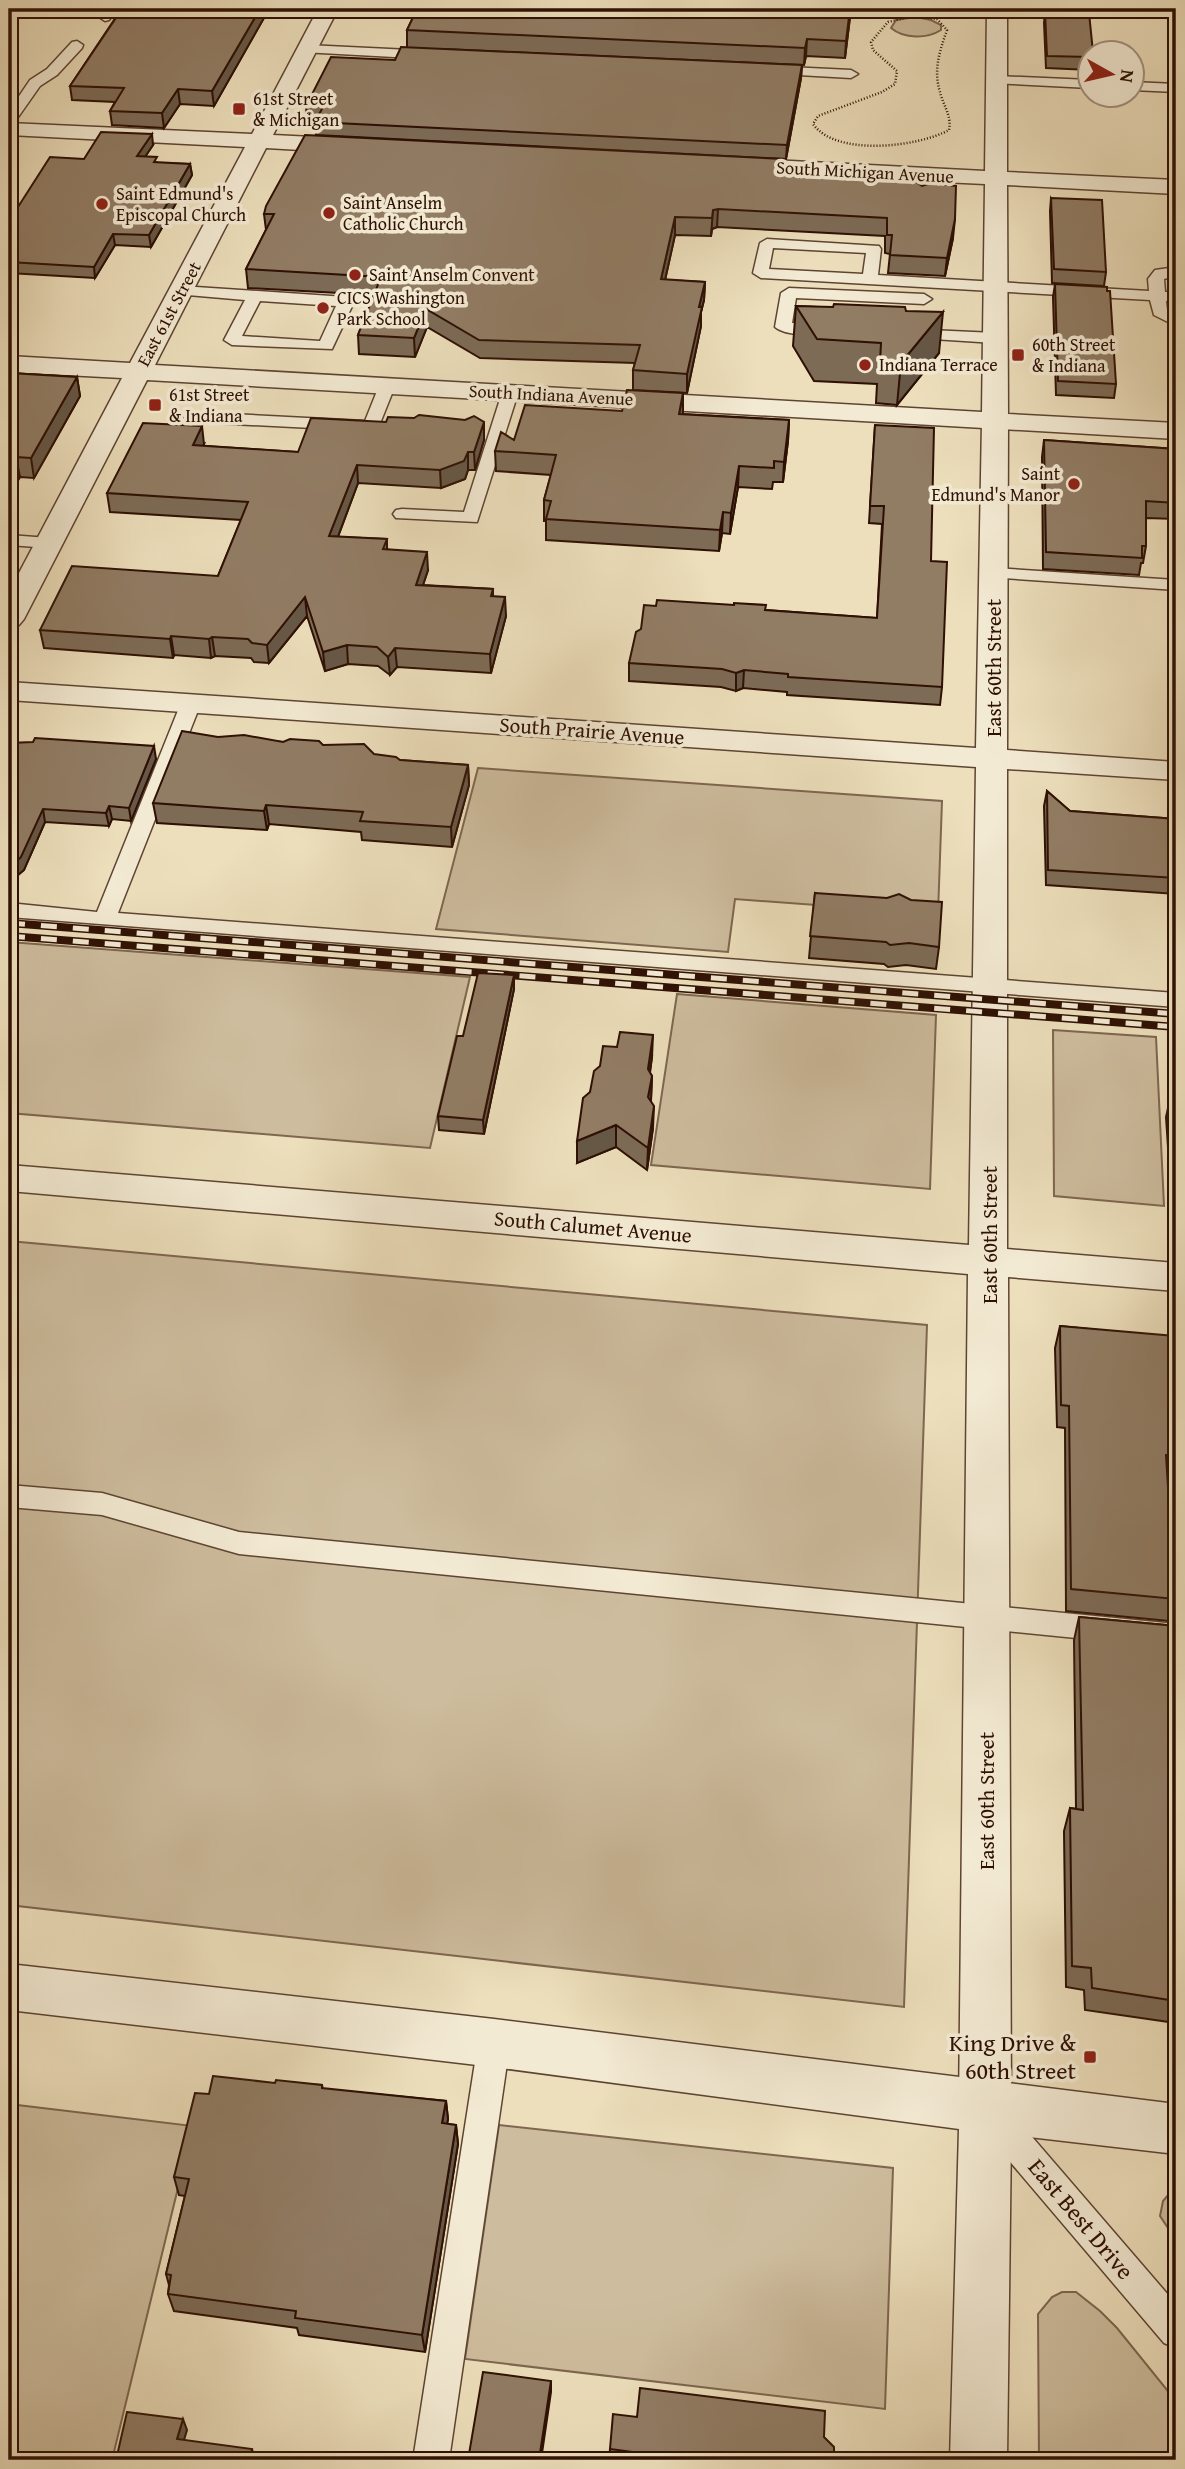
<svg xmlns="http://www.w3.org/2000/svg" width="1185" height="2469" font-family="'Gentium Book Plus',serif">
  <style>
    .green { fill: #cdbc9d; stroke: #7e6650; stroke-width: 2 }
    .lines { fill: none; stroke-linecap: round; stroke-linejoin: round }
    .service-casing { stroke: #5e4432; stroke-width: 3 }
    .minor-casing { stroke: #5e4432; stroke-width: 3 }
    .tertiary-casing { stroke: #5e4432; stroke-width: 3 }
    .path { stroke: #2e1004; stroke-width: 2.5; stroke-dasharray: 1 2; stroke-linecap: butt }
    .service { fill: #f3ead3; fill-rule: evenodd }
    .minor { fill: #f3ead3; fill-rule: evenodd }
    .tertiary { fill: #f3ead3; fill-rule: evenodd }
    .rail-casing { stroke: #2e1004; stroke-width: 8 }
    .rail { stroke: #f3ead3; stroke-width: 5; stroke-dasharray: 16; stroke-linecap: butt }
    .wall { fill: #7d6b56; stroke: #2e1004; stroke-width: 2 }
    .shaded-wall { fill: #665746; stroke: #2e1004; stroke-width: 2 }
    .building { fill: #917c64; stroke: #2e1004; stroke-width: 2 }
    .poi-dot { fill: #8f2418; stroke: #f3ead3; stroke-width: 2.5 }
    .labels { text-anchor: middle; stroke-width: 7; stroke-linejoin: round; paint-order: stroke }
    .far-poi-label { font-size: 18px; fill: #2e1004; stroke: #f3ead3; text-anchor: start }
    .far-street-label { font-size: 18px; fill: #2e1004; stroke: #f3ead3 }
    .street-label { font-size: 21px; fill: #2e1004; stroke: #f3ead3 }
    .near-poi-label { font-size: 24px; fill: #2e1004; stroke: #f3ead3; text-anchor: end }
    .near-street-label { font-size: 24px; fill: #2e1004; stroke: #f3ead3 }
  </style>
  <rect width="100%" height="100%" fill="#eddfbc"/>
  <filter id="stains"><feTurbulence type="fractalNoise" baseFrequency=".00286" numOctaves="4"/><feColorMatrix values="0 0 0 0 .2 0 0 0 0 .09 0 0 0 0 .02 0 0 0 .5 -.17"/></filter>
  <radialGradient id="worn" r=".72"><stop offset=".6" stop-color="#630" stop-opacity="0"/><stop offset="1" stop-color="#630" stop-opacity=".3"/></radialGradient>
  <path class="green" d="M916,17L931,20L941,25V30C927,39 904,39 891,28L896,20Z
    M478,768L942,801L938,914L735,899L728,952L436,929Z
    M9,942L470,977L430,1148L9,1113Z
    M677,994L936,1015L930,1189L651,1165Z
    M1053,1030L1156,1037L1164,1206L1054,1196Z
    M9,1241L927,1325L904,2007L9,1905Z
    M9,2104L193,2126L112,2460H9Z
    M499,2125L893,2168L885,2409L465,2359Z
    M1176,2186V2240L1160,2216L1163,2201Z
    M1062,2292H1076L1100,2311L1117,2328L1176,2401V2460H1039L1038,2314L1052,2297Z"/>
  <g class="lines">
    <g class="service-casing">
      <path id="service" d="M105,9H117L109,20L105,21L99,17Z
        M77,41L83,45L82,48L57,75L40,86L14,123L9,124V111L30,80L47,69L72,42Z
        M307,45L431,51L438,55L431,59L302,52V46Z
        M768,66L851,70L858,74L851,78L763,73V67Z
        M996,76L1090,80V88L991,83V77Z
        M1132,82L1176,84V92L1132,90Z
        M767,239L879,246L881,249L878,275L1149,291L1148,279L1155,270L1176,267V276L1164,279L1165,292H1176V302L1166,301L1167,310L1176,315V326L1154,315L1150,300L761,278L753,273L760,243ZM773,248L866,253L863,274L769,269Z
        M181,286L346,297L354,302L332,349L232,345L224,340L245,300L176,294L173,291ZM260,301L336,306L320,341L242,336Z
        M789,288L924,294L932,299L924,304L796,298L792,323L826,324L834,329C824,338 785,336 775,327L781,293Z
        M908,329L995,333L1003,338L995,343L902,337L900,334Z
        M387,381L395,386L379,426L371,431L192,422L184,417L192,412L365,421L379,386Z
        M510,388L518,393L477,522L396,518L393,514L396,510L402,509L464,512L502,393Z
        M9,535L49,538L58,543L49,548L9,545Z
        M994,568L1176,580V590L988,577L985,573L988,569Z
        M191,697L201,703L118,913L1176,993V1007L9,917V903L97,912L181,703Z
        M9,1485L102,1493L239,1532L1176,1624V1648L239,1554L102,1515L9,1507Z
        M494,2028L505,2032L510,2043L449,2460H413L478,2043L483,2032Z
        M990,2097L1002,2102L1176,2304V2348L1164,2343L978,2124L973,2113L978,2102Z"/>
    </g>
    <g class="minor-casing">
      <path id="minor" d="M995,413L1004,415L1008,421L1007,750L1176,762V780L1007,769V1249L1176,1263V1291L1008,1277L1011,2107L1003,2125L985,2132L967,2125L959,2107L968,1274L9,1191V1165L969,1245L976,767L9,700V682L976,748L982,421L986,415Z"/>
    </g>
    <g class="tertiary-casing">
      <path id="tertiary" d="M318,9H338L273,135L353,139L361,141L364,146L361,151L353,153L266,148L155,365L982,412L985,184L731,172L723,170L720,165L723,160L731,158L985,171L987,9H1007V172L1176,180V194L1007,185L1008,414L1176,423V439L147,380L24,619L19,625L9,628V592L122,378L9,372V356L130,363L245,147L9,135V123L252,134Z
        M9,1964L494,2019L1176,2104V2154L1011,2135L1007,2460H950L959,2129L494,2067L9,2010Z"/>
    </g>
    <path class="path" d="M913,16L937,19L947,30C940,50 933,70 940,92C943,105 952,116 949,130C918,147 836,157 813,124L818,116L882,92L895,84L897,71L873,50L871,42L888,22Z"/>
    <use href="#service" class="service"/>
    <use href="#minor" class="minor"/>
    <use href="#tertiary" class="tertiary"/>
    <g class="rail-casing">
      <path id="rail" d="M9,923L1176,1014
        M9,936L1176,1027"/>
    </g>
    <use href="#rail" class="rail"/>
  </g>
  <path class="wall" d="M118,9H269L214,106L180,104L164,128L112,125L110,111L115,102L72,100L70,86L120,11H119Z
    M417,9H851L845,58L806,56L804,65L442,49L802,65L801,78L786,159L316,135L315,122L316,119H307L306,106L395,60L407,47V30Z
    M1045,11L1090,52V70L1046,68L1044,23Z
    M153,145L145,157L158,163L190,164L192,175L151,247L115,245L95,278L9,273V221L84,159Z
    M783,173L888,181L953,238L945,276L888,273L890,254L885,253V236L717,227L712,229L711,236L675,235L665,280L705,282L704,300L701,312V326L687,393L633,390V370L635,363L480,358L427,327L415,357L359,354L358,335L374,295L248,288L246,269L266,230L264,214Z
    M1051,198L1106,272L1104,286L1052,283L1050,211Z
    M1055,284L1116,384L1114,398L1056,395L1053,297Z
    M796,306L906,311L939,353L897,405L876,403L877,384L814,381L793,346Z
    M9,373L77,377L80,396L34,478L20,477L9,495Z
    M682,414L789,420L788,441L783,482H773L772,489L738,487L730,534L722,533L719,551L546,540V521H544V500L551,475L496,471L495,451L514,440Z
    M875,425L931,561L942,687L940,705L787,695V692L743,688L736,691L721,687L629,681V663L766,610L877,618L882,524L869,523Z
    M484,440L475,470H468L465,479L441,488L358,483L338,537L387,539V549L428,570L423,585L493,589V596L506,616L491,673L397,667L390,675L378,666L348,664L325,671L307,616L269,663L254,662L251,658L215,656L211,658L174,655L173,658L44,648L40,630L218,576L241,520L110,512L107,493L204,444L203,446L298,452Z
    M1044,440L1176,449V519L1146,518V546L1143,563H1141L1139,575L1043,569L1042,457Z
    M218,737L323,745L400,760L468,765L469,785L452,847L362,840L361,832L269,824L267,830L157,823L153,803Z
    M9,743L156,759L131,821L112,819L109,826L45,822L24,870L18,875L9,874Z
    M1047,791L1070,811L1176,819V894L1046,885L1044,806Z
    M815,893L939,947L936,969L906,965L888,967L884,964L809,958Z
    M514,975V989L484,1134L439,1130L438,1116L463,1036Z
    M652,1057L650,1073L652,1076L651,1101L653,1128L647,1170L616,1147L577,1163L590,1092Z
    M1170,1099H1176V1194L1171,1193L1166,1117Z
    M1060,1326L1176,1338V1478L1168,1477L1175,1599L1169,1621L1066,1611L1065,1428L1057,1427L1055,1348Z
    M1079,1617L1176,1626V2023L1085,2010L1084,1990L1066,1987L1064,1831L1070,1808L1076,1809L1074,1640Z
    M275,2083L322,2085L323,2089L446,2101L448,2119L447,2124L456,2125L458,2144L425,2352L299,2335L297,2328L174,2311L168,2294L169,2285L166,2274L185,2196L179,2195L174,2177L209,2094Z
    M637,2417L824,2437L834,2460H609L610,2449Z"/>
  <path class="shaded-wall" d="M260,9H269L214,106L212,91Z
    M850,9H851L845,58L846,41Z
    M807,39L806,56L804,65L805,48Z
    M802,65L801,78L786,159L787,145Z
    M178,89L180,104L164,128L162,113Z
    M152,134L153,145L138,167L137,156Z
    M190,164L192,175L151,247L149,235Z
    M718,209L717,227L712,229L711,236L713,210Z
    M675,217V235L661,298V279Z
    M955,219L953,238L945,276L947,258Z
    M113,234L115,245L95,278L94,267Z
    M705,282L704,300L701,312V326L687,393V374L699,307Z
    M426,309L427,327L415,357L414,338Z
    M943,312L939,353L897,405L901,363Z
    M77,377L80,396L34,478L31,458Z
    M683,393V413L678,434L679,414Z
    M789,420L788,441L783,482L784,462Z
    M484,422V440L475,470L474,452Z
    M202,426L204,444L196,463L193,445Z
    M468,452V470L465,479L441,488L440,470Z
    M16,457L20,477L9,495V469Z
    M357,465L358,483L331,555L329,536Z
    M739,466L738,487L730,534L731,513Z
    M723,512L722,533L719,551L720,530Z
    M427,552L428,570L417,603L416,585Z
    M305,597L307,616L269,663L267,645Z
    M505,597L506,616L491,673L490,654Z
    M171,636L174,655L173,658L170,639Z
    M212,637L215,656L211,658L209,639Z
    M347,645L348,664L325,671L323,652Z
    M395,648L397,667L390,675L388,657Z
    M744,670L743,688L736,691V673Z
    M154,746L156,759L131,821L129,808Z
    M468,765L469,785L452,847L451,827Z
    M266,805L269,824L267,830L264,811Z
    M109,806L112,819L109,826L106,813Z
    M43,809L45,822L24,870L18,875L16,862Z
    M514,975V989L484,1134L483,1120Z
    M653,1035L652,1057L647,1091L648,1069Z
    M652,1076L651,1099L648,1119V1097Z
    M654,1106L653,1128L647,1170L648,1148Z
    M616,1125V1147L577,1163V1141Z
    M446,2101L448,2119L444,2142L442,2123Z
    M456,2125L458,2144L425,2352L422,2335Z
    M551,2381V2392L541,2460H539Z
    M183,2419L187,2430L181,2450L177,2439Z
    M252,2449L255,2460H250Z"/>
  <path class="building" d="M122,9H260L212,91L178,89L162,113L110,111L124,88L70,86Z
    M417,9H850L846,41L807,39L805,48L407,30Z
    M1045,11L1089,13L1093,52H1090V57L1047,56Z
    M401,47L802,65L787,145L315,122L323,107L306,106L331,57L395,60Z
    M101,132L152,134L137,156L157,157L154,162L190,164L149,235L113,234L94,267L9,262V221L50,157L84,159Z
    M305,135L784,159L781,173L889,179L888,181L916,182L922,186L931,183L956,186L955,219L947,258L890,255L892,235H887V218L718,209L713,210L712,218L675,217L661,279L705,282L699,307H702L687,374L633,370L640,345L479,340L426,309L414,338L358,335L381,277L246,269L274,214H264L266,206Z
    M1051,198L1102,200L1106,272L1054,269Z
    M1055,284L1107,287V291H1110L1116,384L1058,381Z
    M834,304L905,307L906,311L943,312L901,363L880,362L881,343L817,339L796,306L833,307Z
    M9,373L77,377L31,458L16,457L9,469Z
    M627,390L683,393L679,414L789,420L784,462L774,461V468L739,466L731,513L723,512L720,530L546,519L551,501L544,500L556,455L495,451L501,432L514,440L525,405L622,411Z
    M419,415L465,420L474,416L484,422L474,452H468L464,461L440,470L357,465L329,536L387,539L383,549L427,552L416,585L493,589L491,596L505,597L490,654L395,648L388,657L377,647L347,645L323,652L305,597L267,645L252,643L248,639L212,637L209,639L171,636L170,639L40,630L72,566L218,576L248,502L107,493L143,423L202,426L193,445L298,452L311,418L386,422L388,417L414,418Z
    M875,425L934,428L931,561L947,562L942,687L788,677V674L744,670L736,673L722,669L629,663L636,632L641,629L644,605L656,606L657,600L734,605V603L766,605L765,610L877,618L884,506H870Z
    M1044,440L1176,449V503L1146,501V546H1142V558L1046,552Z
    M182,731L218,737L244,735L283,742L290,739L319,741L323,745L364,744L374,754L396,757L400,760L468,765L451,827L360,821L363,812L266,805L264,811L153,803Z
    M35,738L154,746L129,808L109,806L106,813L43,809L21,857L16,862L9,861V743L33,742Z
    M1047,791L1070,811L1176,819V878L1048,870Z
    M815,893L887,898L899,894L911,900L942,902L939,947L909,943L890,945L886,942L810,936Z
    M478,973L514,975L483,1120L438,1116L457,1036H463Z
    M620,1032L653,1035L648,1069L652,1076L648,1097L654,1106L648,1148L616,1125L577,1141L583,1098L590,1092L594,1071L600,1066L603,1046L617,1047Z
    M1170,1099H1176V1176L1175,1175Z
    M1060,1326L1175,1336L1176,1338V1456L1166,1455L1175,1599L1071,1589L1069,1406L1061,1405Z
    M1079,1617L1176,1626V2001L1092,1988L1091,1968L1072,1966L1070,1808L1083,1810Z
    M213,2076L275,2083L276,2080L322,2085V2088L446,2101L442,2123L456,2125L422,2335L295,2318L296,2311L168,2294L171,2275L166,2274L189,2179L174,2177L195,2093L209,2094Z
    M483,2372L551,2381L539,2460H468Z
    M640,2388L825,2411L824,2437L834,2447V2460H692L610,2449L613,2414L637,2417Z
    M127,2412L183,2419L177,2439L252,2449L250,2460H116Z"/>
  <g class="poi-dot">
    <rect x="232" y="102" width="14" height="14" rx="3.5"/>
    <circle cx="102" cy="204" r="7"/>
    <circle cx="329" cy="213" r="7"/>
    <circle cx="355" cy="275" r="7"/>
    <circle cx="323" cy="308" r="7"/>
    <rect x="1011" y="348" width="14" height="14" rx="3.5"/>
    <circle cx="865" cy="365" r="7"/>
    <rect x="148" y="398" width="14" height="14" rx="3.5"/>
    <circle cx="1074" cy="484" r="7"/>
    <rect x="1083" y="2050" width="14" height="14" rx="3.5"/>
  </g>
  <g class="labels">
    <g class="far-poi-label">
      <text x="253" y="105">61st Street<tspan x="253" dy="21">&amp; Michigan</tspan></text>
      <text x="116" y="200">Saint Edmund's<tspan x="116" dy="21">Episcopal Church</tspan></text>
      <text x="343" y="209">Saint Anselm<tspan x="343" dy="21">Catholic Church</tspan></text>
      <text x="369" y="281">Saint Anselm Convent</text>
      <text x="337" y="304">CICS Washington<tspan x="337" dy="21">Park School</tspan></text>
      <text x="1032" y="351">60th Street<tspan x="1032" dy="21">&amp; Indiana</tspan></text>
      <text x="879" y="371">Indiana Terrace</text>
      <text x="169" y="401">61st Street<tspan x="169" dy="21">&amp; Indiana</tspan></text>
      <text x="1060" y="480" text-anchor="end">Saint<tspan x="1060" dy="21">Edmund's Manor</tspan></text>
    </g>
    <g class="far-street-label">
      <text transform="translate(865 172) rotate(3)" y="6">South Michigan Avenue</text>
      <text transform="translate(169 314) rotate(-62)" y="6">East 61st Street</text>
      <text transform="translate(551 395) rotate(3)" y="6">South Indiana Avenue</text>
    </g>
    <g class="street-label">
      <text transform="translate(994 668) rotate(-90)" y="7">East 60th Street</text>
      <text transform="translate(592 731) rotate(4)" y="7">South Prairie Avenue</text>
      <text transform="translate(593 1227) rotate(5)" y="7">South Calumet Avenue</text>
      <text transform="translate(990 1235) rotate(-90)" y="7">East 60th Street</text>
      <text transform="translate(987 1801) rotate(-90)" y="7">East 60th Street</text>
    </g>
    <g class="near-poi-label">
      <text x="1076" y="2051">King Drive &amp;<tspan x="1076" dy="28">60th Street</tspan></text>
    </g>
    <g class="near-street-label">
      <text transform="translate(1081 2219) rotate(50)" y="8">East Best Drive</text>
    </g>
  </g>
  <rect width="1185" height="2469" fill="none" stroke="#eddfbc" stroke-width="35"/>
  <rect x="10" y="10" width="1164" height="2448" fill="none" stroke="#2e1004" stroke-width="3.5"/>
  <rect x="18" y="18" width="1150" height="2434" fill="none" stroke="#2e1004" stroke-width="2"/>
  <g transform="translate(1111 74) rotate(98)"><circle r="33" fill="#f3ead3" stroke="#a49380" stroke-width="2"/>
  <path d="M0-5L12 26L0 18L-12 26Z" fill="#8f2418"/>
  <text y="-10" font-size="19" font-weight="bold" text-anchor="middle" fill="#2e1004">N</text>
  </g>
  <rect width="100%" height="100%" filter="url(#stains)"/>
  <rect width="100%" height="100%" fill="url(#worn)"/>
</svg>
